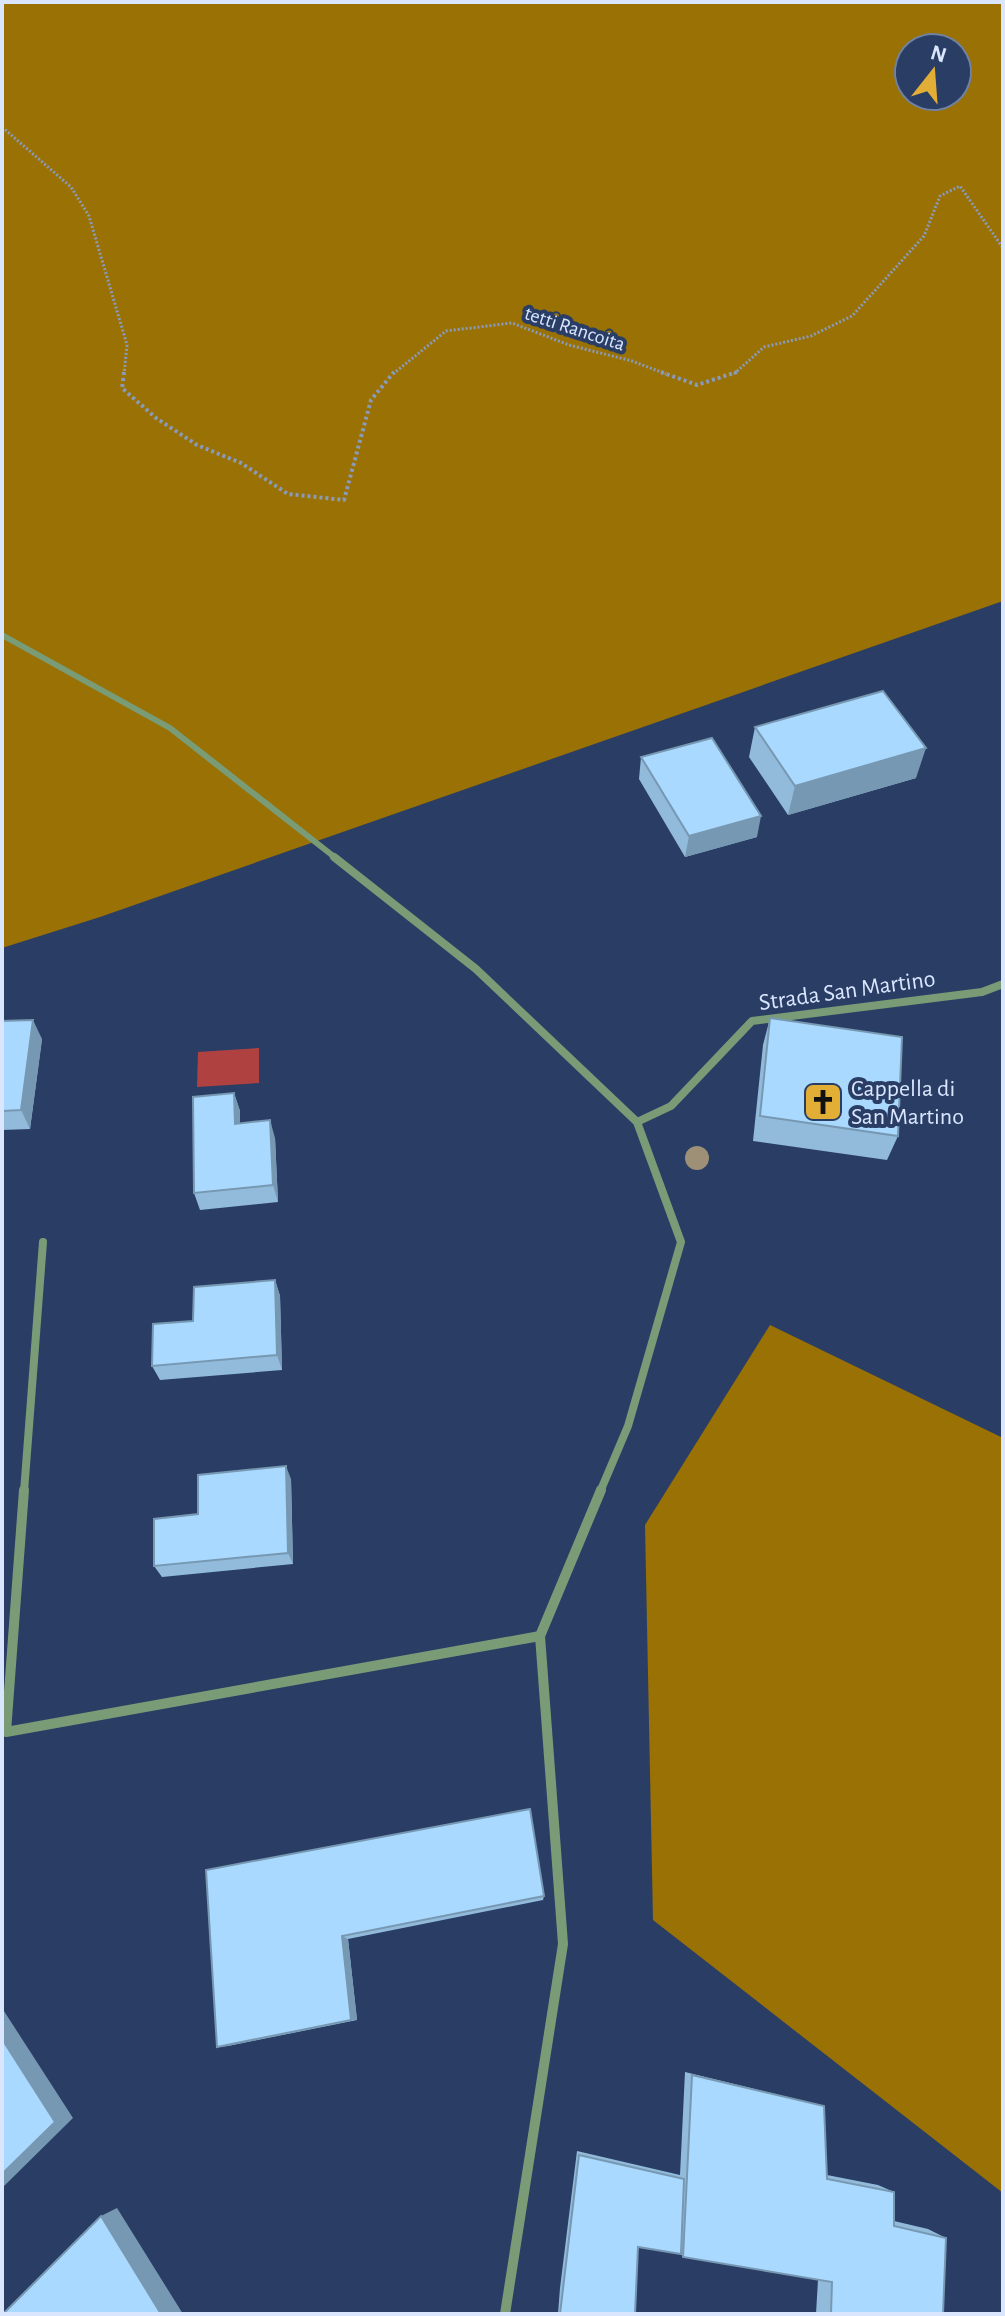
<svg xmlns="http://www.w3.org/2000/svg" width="1005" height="2316" font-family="'Alegreya Sans',sans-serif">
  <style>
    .forest { fill: #997105; fill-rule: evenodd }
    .water { fill: #b04141 }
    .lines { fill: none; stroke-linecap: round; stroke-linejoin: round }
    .path-far1 { stroke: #8a9ab9; stroke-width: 3; stroke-dasharray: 2 2; stroke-linecap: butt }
    .path { stroke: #8a9ab9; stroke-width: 4; stroke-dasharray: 3 3; stroke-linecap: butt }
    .street-far2 { stroke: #799c77; stroke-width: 6 }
    .street-far1 { stroke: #799c77; stroke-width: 8 }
    .street { stroke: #799c77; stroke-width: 10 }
    .tree { fill: #9d9077 }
    .wall { fill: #92bbdb }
    .shaded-wall { fill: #7798b2 }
    .building { fill: #aad9ff; stroke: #7798b2; stroke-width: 2 }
    .labels { text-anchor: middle; stroke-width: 8; stroke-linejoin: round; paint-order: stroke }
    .far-street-label { font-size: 20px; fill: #d9e6fe; stroke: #2a3e65 }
    .street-label { font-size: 24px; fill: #d9e6fe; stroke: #2a3e65 }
    .poi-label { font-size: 24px; fill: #d9e6fe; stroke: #2a3e65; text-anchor: start }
  </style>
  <rect width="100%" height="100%" fill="#2a3e65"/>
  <path class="forest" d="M2,2H1003V601L100,917L2,948ZM909,48H957V96H909Z
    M770,1325L1003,1438V2193L653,1920L645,1525Z"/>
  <path class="water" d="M259,1048V1083L197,1087L198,1052Z"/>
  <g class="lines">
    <path class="path-far1" d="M2,127L71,187L89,216L127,345L124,374
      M393,374L446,331L512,323L569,345L632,361L666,374
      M734,374L764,347L811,336L852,316L924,236L940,196L960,186L1003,248"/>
    <path class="path" d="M124,372L122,388L156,418L197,445L241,463L288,494L344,500L371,400L394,372
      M661,372L697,385L737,372"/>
    <path class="street-far2" d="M2,635L170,728L337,859"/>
    <path class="street-far1" d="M334,857L476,969L637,1122L681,1242L628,1426L600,1492
      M637,1122L671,1106L752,1021L982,992L1003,984
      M24,1492L43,1242"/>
    <path class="street" d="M24,1490L6,1732L540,1636
      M505,2314L563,1944L540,1636L601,1490"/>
  </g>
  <circle class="tree" cx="697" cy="1158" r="12"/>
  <path class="wall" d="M755,727L916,778L788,815L749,757Z
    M641,757L757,837L685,857L639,779Z
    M770,1018L898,1136L887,1160L753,1141L763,1045Z
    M2,1021L42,1039L30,1129L2,1130Z
    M234,1093L240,1111V1123L275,1138L278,1202L200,1210L194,1193Z
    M275,1280L280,1296L282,1370L160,1380L152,1366L193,1321Z
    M291,1479L293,1564L162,1577L154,1566L198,1514Z
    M206,1870L544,1896L543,1900L348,1939L357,2020L228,2046L217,2047Z
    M685,2072L824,2106L827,2175L878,2185L894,2192V2221L928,2229L946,2238L943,2314H816L818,2280L683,2257L681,2254L638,2247L635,2314H558L560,2288L577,2151L680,2175Z"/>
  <path class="shaded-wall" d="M926,748L916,778L788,815L795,786Z
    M761,816L757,837L685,857L689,836Z
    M33,1020L42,1039L30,1129L21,1110Z
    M234,1093L240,1111V1142L235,1124Z
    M270,1120L275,1138L278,1202L273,1185Z
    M275,1280L280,1296L282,1370L277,1355Z
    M286,1466L291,1479L293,1564L288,1553Z
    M342,1936L348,1939L357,2020H351Z
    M2,2008L73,2118L2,2188Z
    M117,2208L183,2314H161L101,2216Z"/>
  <path class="building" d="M883,691L926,748L795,786L755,727Z
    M712,738L761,816L689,836L641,757Z
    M770,1018L902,1037L898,1136L760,1116Z
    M33,1020L21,1110L2,1111V1021Z
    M234,1093L235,1124L270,1120L273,1185L194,1193L193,1097Z
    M275,1280L277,1355L152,1366L153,1324L193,1321L194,1287Z
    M286,1466L288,1553L154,1566V1519L198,1514V1475Z
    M530,1809L544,1896L342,1936L351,2020L217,2047L206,1870Z
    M2,2039L55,2122L2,2174Z
    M692,2075L824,2106L827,2179L894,2192V2226L946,2238L943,2314H831L832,2282L683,2257Z
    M579,2155L684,2179L681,2254L638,2247L635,2314H560Z
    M101,2216L161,2314H3Z"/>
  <defs>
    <g id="church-square" transform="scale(2)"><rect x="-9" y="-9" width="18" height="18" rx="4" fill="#e3ae35" stroke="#2a3e65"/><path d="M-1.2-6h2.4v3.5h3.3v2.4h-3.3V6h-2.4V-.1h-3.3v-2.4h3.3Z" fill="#111"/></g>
  </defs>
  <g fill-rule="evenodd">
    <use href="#church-square" x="823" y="1102"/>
  </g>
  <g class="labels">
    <g class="far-street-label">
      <text transform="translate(575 328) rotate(18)" y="7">tetti Rancoita</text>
    </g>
    <g class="street-label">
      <text transform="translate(847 990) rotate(-8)" y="8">Strada San Martino</text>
    </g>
    <g class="poi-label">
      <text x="851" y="1096">Cappella di<tspan x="851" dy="28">San Martino</tspan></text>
    </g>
  </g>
  <rect width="1005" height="2316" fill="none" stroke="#d9e6fe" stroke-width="8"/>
  <g transform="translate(933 72) rotate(17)"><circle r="38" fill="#2a3e65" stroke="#7081a2" stroke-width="2"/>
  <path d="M0-6L14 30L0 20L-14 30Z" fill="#e3ae35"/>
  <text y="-12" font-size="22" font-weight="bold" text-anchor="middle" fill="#d9e6fe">N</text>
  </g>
</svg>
